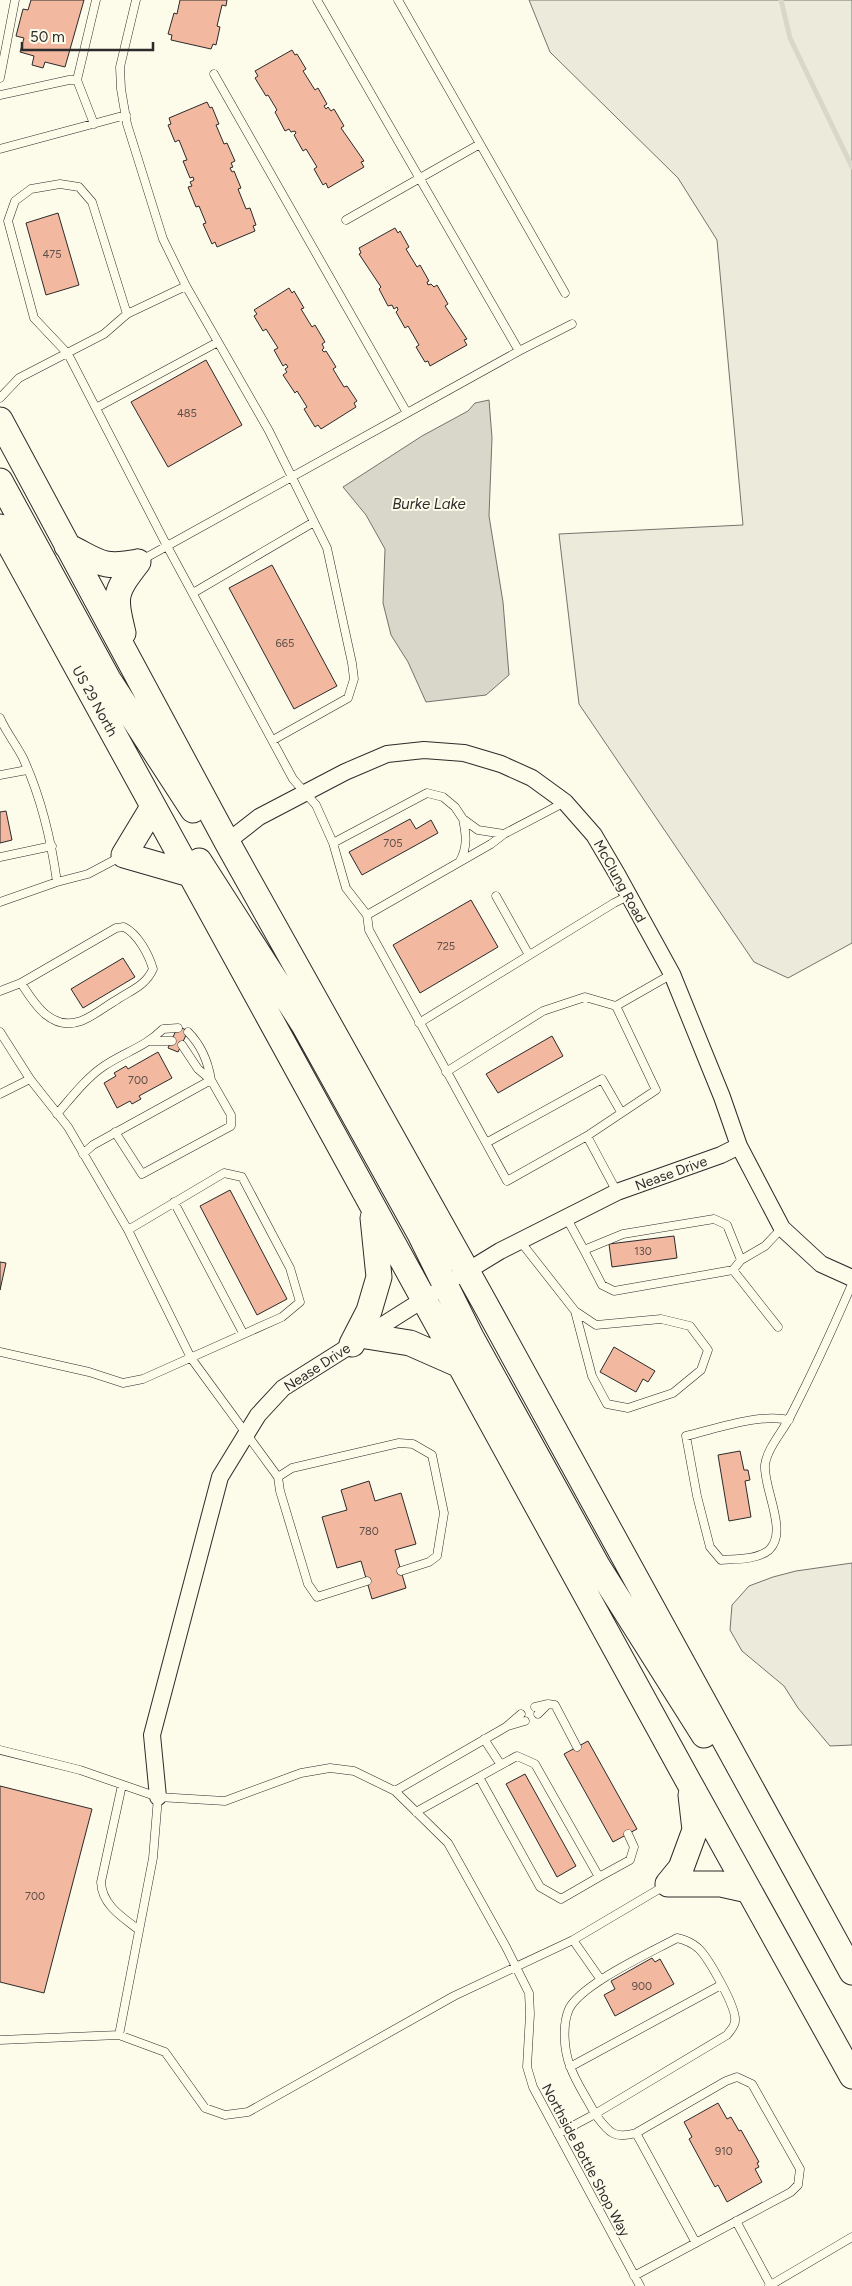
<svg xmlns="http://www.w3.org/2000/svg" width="852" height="2286" font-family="Figtree,sans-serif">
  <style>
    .green { fill: #ecebdb; stroke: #74746e }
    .water { fill: #d8d7c9; stroke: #74746e }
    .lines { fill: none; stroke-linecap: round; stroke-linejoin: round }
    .stream { stroke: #d8d7c9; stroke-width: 5 }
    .building { fill: #f2b8a0; stroke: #2b2b2b }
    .lane-casing { stroke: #2b2b2b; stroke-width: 9 }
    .street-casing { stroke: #2b2b2b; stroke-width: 18 }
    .primary-casing { stroke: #2b2b2b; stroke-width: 27 }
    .lane { stroke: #fdfbea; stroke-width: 8 }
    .street { stroke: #fdfbea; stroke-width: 16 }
    .primary { stroke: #fdfbea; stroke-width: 25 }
    .labels { text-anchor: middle; stroke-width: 4; stroke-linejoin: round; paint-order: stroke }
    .number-label { font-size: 11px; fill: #5d4e48 }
    .street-label { font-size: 14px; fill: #2b2b2b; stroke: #fdfbea }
    .water-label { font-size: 15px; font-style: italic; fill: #2b2b2b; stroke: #fdfbea }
  </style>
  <rect width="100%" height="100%" fill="#fdfbea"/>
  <path class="green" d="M529,0H852V943L788,978L754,962L579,704L559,534L743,525L717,240L678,178L550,52Z
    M852,1563V1745L830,1746L798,1708L784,1686L742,1651L730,1630L732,1605L749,1586L773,1577L796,1571Z"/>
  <path class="water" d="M489,400L492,438L489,516L503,602L509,675L486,695L426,702L408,662L391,635L383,603L385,549L366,515L343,487L422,436L468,411L475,403Z"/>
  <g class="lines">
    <path class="stream" d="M781,0L790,38L852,167"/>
  </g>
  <path class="building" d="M31,0H84L65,67L45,62L43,68L32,65L34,56L20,52L24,38L16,36L23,9L28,10Z
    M180,0H227L226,6L222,5L217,26L220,27L216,45L213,44L211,49L171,40L172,35L168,34L174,13L177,14Z
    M292,50L295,55L297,54L306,69L303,71L315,90L318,88L327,104L324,106L326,109L328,107L331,111L334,109L344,126L341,128L364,161L361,162L364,167L328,188L326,183L323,185L314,169L317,167L306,149L303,151L294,135L296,133L295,131L291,132L289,129L285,131L275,112L277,110L268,95L266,96L255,78L258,76L255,71Z
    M207,102L210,108L212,107L219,124L216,125L224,144L227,143L235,161L231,163L233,167L230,168L232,172L234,171L241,188L238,189L246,209L250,208L256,225L253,226L255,231L217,247L215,242L212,244L203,224L206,223L199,206L196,207L188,187L192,186L190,182L194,180L193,177L190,178L183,161L187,160L179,140L175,142L168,125L171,124L169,118Z
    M58,213L79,285L46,295L26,223Z
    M395,228L398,233L400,231L409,247L406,249L417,267L420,265L429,281L427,282L428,285L431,284L434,287L437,285L448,304L445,306L467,339L464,340L467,345L430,366L428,361L425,362L416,347L419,345L408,326L405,328L396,312L398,310L397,307L394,309L392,305L388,306L379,289L381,287L359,254L361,253L359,248Z
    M289,288L292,293L294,291L304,308L301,309L312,327L315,325L325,342L322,344L324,348L322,350L324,352L326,351L336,367L333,369L344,387L347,386L357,401L354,403L356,407L321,429L318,425L315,427L304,409L307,407L297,391L295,393L283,375L287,372L285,369L288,367L286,364L283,366L274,350L278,348L266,329L263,331L254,316L257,314L254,310Z
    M206,360L242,425L168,467L131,402Z
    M272,565L337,686L294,709L229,588Z
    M6,811L12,840L0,843V812Z
    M410,819L416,829L431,820L438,833L362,875L349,852Z
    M471,900L498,947L420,993L393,945Z
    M123,958L135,977L83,1008L71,989Z
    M178,1026L188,1031L178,1052L168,1048Z
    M552,1036L563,1056L498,1093L486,1074Z
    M158,1052L172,1078L139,1096L141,1099L132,1104L130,1101L117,1108L104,1083L116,1076L114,1073L126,1066L128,1069Z
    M230,1190L287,1299L257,1315L200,1206Z
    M674,1236L677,1258L612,1267L609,1244Z
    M0,1262L6,1263L0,1290Z
    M614,1347L655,1371L648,1382L643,1379L636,1392L600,1372Z
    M740,1451L744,1470H748L750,1480L745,1481L751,1517L729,1521L718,1455Z
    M369,1481L375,1501L401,1493L416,1544L395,1550L406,1588L372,1599L361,1561L337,1568L322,1517L347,1510L341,1490Z
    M588,1741L637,1829L613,1842L564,1754Z
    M525,1774L576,1866L557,1877L506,1784Z
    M0,1786L92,1809L44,1993L0,1982Z
    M652,1958L655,1962L660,1959L674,1984L615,2016L604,1995L615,1989L611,1981Z
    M718,2103L727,2119L731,2117L739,2131L741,2130L759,2162L757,2163L759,2167L755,2169L762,2182L727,2202L718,2185L715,2187L689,2139L692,2137L684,2122Z"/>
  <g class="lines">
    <g class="lane-casing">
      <path id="lane" d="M136,0L120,67L121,89L127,124L163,239L186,286L269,431L327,548L352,663L354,679L348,698L273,740
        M398,0L565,293
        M214,74L407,413
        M0,78L15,0
        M77,80L94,124
        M0,95L69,80H77L96,0
        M0,149L126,115
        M346,220L480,144
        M127,314L92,202L79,187L60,184L31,189L15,201L8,221L34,318L68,354L167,546L293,779L316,805L333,843L346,888L367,915L369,930L507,1181L587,1136
        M519,351L572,324
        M0,398L19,378L104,334L127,314L186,286
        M96,408L218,342
        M140,561L519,351L317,0
        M193,593L314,522
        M0,718C6,732 16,744 23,758C41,797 51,839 57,882
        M0,775L27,770
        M333,843L427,793L443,797L455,807L463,819L478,830L504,834
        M0,857L52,846
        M460,861C468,846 466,834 463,819
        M496,896L529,955
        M0,902L57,882L88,874L122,856
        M367,915L491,844L504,834L565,802
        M0,991L21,983L116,928L124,927C138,934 149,955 153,969C146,985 132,990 118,999C106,1006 94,1016 81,1021C51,1032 34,1003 21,983
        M419,1023L614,903L628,896
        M0,1032L30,1079L68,1127L128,1230L191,1358L278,1477L292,1468L399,1443L413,1444L432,1455L444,1513L437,1556L429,1562L401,1571
        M188,1032C201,1045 208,1061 211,1080
        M151,1041H172
        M182,1045L198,1069L211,1080
        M446,1072L543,1011L585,997L616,1006
        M0,1094L30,1079
        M57,1114C71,1098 86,1078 104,1066C125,1052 145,1047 163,1029L178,1028
        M486,1143L602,1079L621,1112
        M83,1154L93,1145L211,1080L231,1115V1126L142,1174L115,1132
        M617,1192L587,1136L656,1090L616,1006L672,974
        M174,1202L243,1333
        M566,1217L584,1250
        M520,1241L575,1311L596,1325L661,1319L690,1326L708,1350L701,1370L673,1393L628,1408L607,1404L592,1376L575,1311
        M741,1260L727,1225L714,1219L623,1234L584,1250L602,1285L614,1291L733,1270L741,1260L765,1246L782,1228
        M733,1270L778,1327
        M0,1352L89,1372L123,1383L143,1379L282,1317L300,1302L290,1268L242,1177L224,1173L128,1230
        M789,1420C759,1413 716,1429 686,1436L697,1496L710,1547L721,1560C735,1559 757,1560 769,1550C789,1532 763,1488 765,1465C767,1448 784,1430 791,1415C813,1372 833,1328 852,1284
        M278,1477L280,1491L308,1584L317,1597L367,1581
        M535,1707L548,1704L555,1705L577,1747
        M538,1714L548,1704
        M508,1726L525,1721
        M484,1739L501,1765
        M0,1750L80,1770L158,1797L225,1801L301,1773L330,1768L354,1771L395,1791L448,1843L506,1947L529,1993L530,2014L527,2067L533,2087L640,2286
        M122,1785L101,1882C102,1905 122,1917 139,1930
        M395,1791L506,1727L521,1714
        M416,1812L517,1756L535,1764L599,1877L561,1899L540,1887L479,1777
        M599,1877L630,1860L634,1847L628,1834
        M677,1938C686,1940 691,1942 698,1948C708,1957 737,2008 735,2021C735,2026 730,2031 727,2035L595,2114C587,2098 576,2083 570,2066C564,2050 562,2025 569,2009C581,1984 652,1952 677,1938Z
        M573,1940L601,1980
        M119,2035L153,1858L158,1797
        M0,2040L119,2035L165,2052L205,2108L225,2115L248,2112L454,1996L573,1940L666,1885
        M570,2067L721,1985
        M558,2134L595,2114C608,2131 613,2140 636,2133
        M736,2221L771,2286
        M634,2276L791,2192L798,2185L800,2169L752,2084L737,2077L726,2081L636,2133L696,2243
        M769,2286L852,2237"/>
    </g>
    <g class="street-casing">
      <path id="street" d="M227,842L259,817L345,772L387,754L424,750L464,753L501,764L532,778L565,802L594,835L617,874L672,974L722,1097L739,1146L782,1228L821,1264L852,1278
        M459,1276L500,1251L617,1192L721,1155L739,1146
        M158,1797L152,1735L220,1477L258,1415L283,1388L432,1294"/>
    </g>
    <g class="primary-casing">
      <path id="primary" d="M0,420L227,842L483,1300L852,1972
        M0,481L108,679L193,810
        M0,527L686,1777L852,2076
        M67,546C100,562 101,569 138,562
        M123,633C114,595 114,593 138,562
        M153,807L124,855L190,874
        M199,861L304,1025L420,1234L471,1337L598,1567L704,1735
        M366,1336L410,1343L460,1365
        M352,1344L369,1311L379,1277L373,1218
        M668,1884L681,1868L695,1830L691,1795
        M668,1884H721L748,1890"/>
    </g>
    <use href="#lane" class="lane"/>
    <use href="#street" class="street"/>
    <use href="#primary" class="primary"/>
  </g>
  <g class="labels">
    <g class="number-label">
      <text x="52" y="258">475</text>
      <text x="187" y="417">485</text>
      <text x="285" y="647">665</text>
      <text x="393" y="847">705</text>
      <text x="446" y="950">725</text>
      <text x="138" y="1084">700</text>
      <text x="643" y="1255">130</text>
      <text x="369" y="1535">780</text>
      <text x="35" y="1900">700</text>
      <text x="642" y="1990">900</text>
      <text x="724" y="2155">910</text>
    </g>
    <g class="street-label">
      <text transform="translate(95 701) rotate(61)" y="5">US 29 North</text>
      <text transform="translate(620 881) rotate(61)" y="5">McClung Road</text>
      <text transform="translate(671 1173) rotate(-20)" y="5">Nease Drive</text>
      <text transform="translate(317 1367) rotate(-33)" y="5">Nease Drive</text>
      <text transform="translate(586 2160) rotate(62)" y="5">Northside Bottle Shop Way</text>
    </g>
    <g class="water-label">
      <text x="429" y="509">Burke Lake</text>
    </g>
  </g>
  <path d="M22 42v8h131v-8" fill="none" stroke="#2b2b2b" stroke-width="2.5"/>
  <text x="30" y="42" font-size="15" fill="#2b2b2b" stroke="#fdfbea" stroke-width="4" paint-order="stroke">50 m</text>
</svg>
